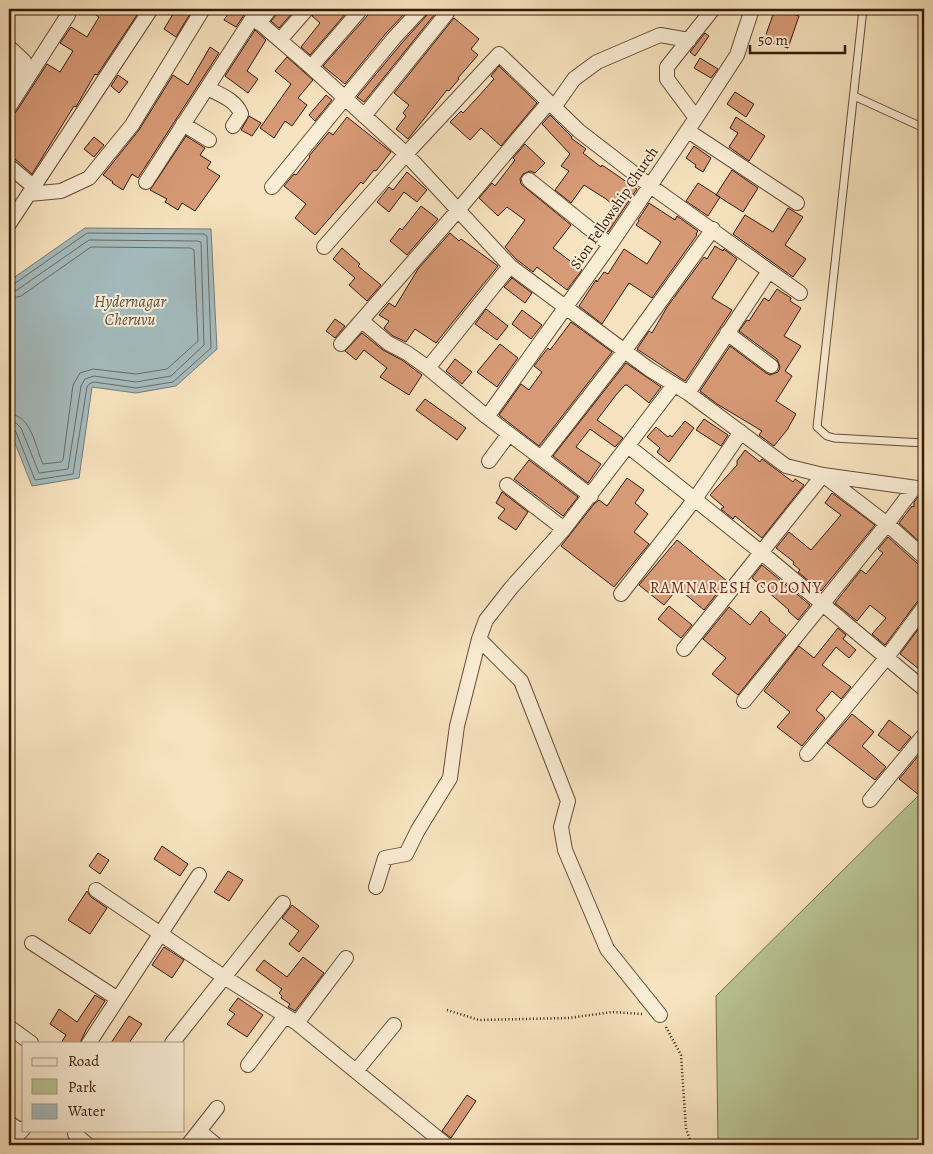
<svg xmlns="http://www.w3.org/2000/svg" width="933" height="1154" font-family="Alegreya,serif">
  <style>
    .green { fill: #b9c495; stroke: #786e4e }
    .water { fill: #a4bbbe; stroke: #787a75 }
    .lines { fill: none; stroke-linecap: round; stroke-linejoin: round }
    .shore { stroke: #6d6a62; stroke-width: 1 }
    .building { fill: #d79a76; stroke: #361807 }
    .service-casing { stroke: #664b35; stroke-width: 9 }
    .minor-casing { stroke: #664b35; stroke-width: 16 }
    .path { stroke: #361807; stroke-width: 2.5; stroke-dasharray: 1 2.5; stroke-linecap: butt }
    .service { stroke: #faedd5; stroke-width: 7 }
    .minor { stroke: #faedd5; stroke-width: 14 }
    .labels { text-anchor: middle; stroke-width: 4; stroke-linejoin: round; paint-order: stroke }
    .street-label { font-size: 15px; fill: #361807; stroke: #faedd5 }
    .water-label { font-size: 16px; font-style: italic; fill: #5c5147; stroke: #faedd5 }
    .neighbourhood-label { font-size: 16px; letter-spacing: 1px; fill: #7a1f14; stroke: #faedd5 }
  </style>
  <rect width="100%" height="100%" fill="#f7e3bf"/>
  <filter id="stains"><feTurbulence type="fractalNoise" baseFrequency=".004" numOctaves="4"/><feColorMatrix values="0 0 0 0 .2 0 0 0 0 .09 0 0 0 0 .02 0 0 0 .5 -.17"/></filter>
  <radialGradient id="worn" r=".72"><stop offset=".6" stop-color="#630" stop-opacity="0"/><stop offset="1" stop-color="#630" stop-opacity=".3"/></radialGradient>
  <path class="green" d="M924,790V1145H718L716,996Z"/>
  <path class="water" d="M85,228L211,229L217,349L176,386L136,393L92,387L79,478L32,486L9,428V281Z"/>
  <g class="lines">
    <path class="shore" d="M9,285L14,284L87,233L204,234L207,236L211,348L173,382L136,388L94,382L89,384L87,387L73,474L35,480L16,432L13,429L9,428
      M9,292L17,290L89,240L198,241L201,242L204,345L171,376L136,382L94,376L85,379L81,386L68,469L39,473L21,428L16,423L9,422
      M9,299L21,296L91,247L191,248L194,250L198,341L167,369L136,374L93,369L80,373L73,385L63,460L61,462L43,464C35,447 32,415 9,414"/>
  </g>
  <path class="building" d="M87,9H141L97,75L95,74L76,107L74,106L32,174L15,159L9,157V138L14,130L9,127V116L16,112L47,64L60,72L73,51L60,43L71,27L87,37L99,17Z
    M176,9H193L176,37L164,29Z
    M231,9H250L246,12L236,27L224,20Z
    M279,9H288L293,12L279,28L271,21L277,14Z
    M316,9H343L347,12L310,55L301,47L320,23L312,16Z
    M370,9H409L387,32L345,84L323,66L368,15Z
    M430,9H439L364,102L357,97L401,44L427,15Z
    M775,9L799,16L788,48L764,40Z
    M454,18L479,39L471,49L478,55L458,78L459,79L449,91L447,90L408,139L396,129L406,116L403,113L409,105L394,93Z
    M255,30L266,40L247,71L258,79L248,93L225,76Z
    M705,33L709,36L695,56L690,52Z
    M210,47L219,53L138,178L132,174L123,190L112,183L113,182L103,175L139,130L173,75L188,85Z
    M287,57L313,80L298,98L307,105L292,126L285,121L274,138L260,128L291,84L275,71Z
    M700,58L718,69L711,78L694,68Z
    M499,66L537,103L501,146L481,128L470,140L450,122L461,111L463,113L477,98L494,79L491,76Z
    M118,75L128,82L119,93L111,86Z
    M735,92L754,104L746,117L727,104Z
    M326,95L332,100L315,121L309,115Z
    M550,115L572,137L571,138L586,149L583,153L601,167L602,165L637,189L608,232L600,226L613,205L606,199L584,185L571,203L555,190L569,171L561,166L570,154L542,124Z
    M249,116L261,123L252,136L241,130Z
    M347,117L391,152L376,171L374,170L363,184L361,182L315,235L295,218L306,204L284,186L294,174L296,175L310,157L309,156L329,132L333,135Z
    M736,117L765,136L749,161L729,147L738,133L730,128Z
    M186,136L205,148L200,155L211,162L207,168L220,176L195,211L182,203L178,210L165,202L167,199L150,190Z
    M94,137L104,145L94,157L84,149Z
    M525,144L545,163L535,173L530,171L523,174L520,179L521,184L571,225L553,248L582,270L567,290L537,267L533,272L516,259L505,247L525,220L507,207L498,216L479,198L492,183L495,186L515,160L513,158Z
    M694,146L711,158L703,172L695,167L696,165L686,158Z
    M732,170L758,188L743,212L716,195Z
    M407,172L427,190L417,202L404,192L389,212L377,202L389,187L393,190Z
    M698,183L720,197L708,216L686,201Z
    M649,203L675,220L677,216L698,231L696,234L697,235L652,298L629,283L602,324L579,306L596,280L597,282L604,272L608,274L624,249L647,264L661,242L636,225L639,221L638,220Z
    M421,206L438,219L407,255L390,241L400,228L402,230Z
    M788,208L803,217L785,245L806,259L793,277L733,234L745,215L773,232Z
    M450,233L459,241L461,239L498,266L436,343L415,329L406,342L393,336L384,328L389,321L379,315L389,303L395,307L418,269Z
    M715,246L723,251L724,249L737,259L712,298L732,310L685,381L637,349L649,331L652,333L667,307L704,257L707,259Z
    M342,248L360,264L358,266L381,285L367,301L349,285L355,278L333,259Z
    M512,278L532,293L525,303L504,287Z
    M777,289L791,298L790,301L801,308L784,336L801,346L785,371L792,376L776,401L796,414L787,430L774,446L759,435L762,431L717,404L700,391L730,346L766,373L770,375L778,372L780,367L777,359L739,331L747,320L749,321L764,298L769,301Z
    M486,309L508,326L497,340L475,324Z
    M522,310L542,325L531,339L512,324Z
    M335,319L345,326L335,338L326,331Z
    M571,322L612,352L539,446L499,415L521,384L529,390L542,372L534,366L548,348L550,350Z
    M362,333L383,350L402,360L422,375L409,395L380,377L387,368L364,350L356,360L345,351Z
    M500,344L518,358L497,387L477,372Z
    M455,359L472,372L462,384L446,371Z
    M626,363L661,387L649,403L627,385H625L616,395L597,420L623,438L615,447L590,429L576,447L601,464L588,483L553,456Z
    M425,399L466,428L457,440L416,410Z
    M704,419L728,435L721,446L696,430Z
    M685,421L694,428L669,462L657,452L660,448L647,437L656,427L668,437L670,435L672,437Z
    M745,450L760,462L762,459L793,482L795,479L804,485L762,538L735,516L733,519L721,509L724,507L710,495L737,465V461Z
    M529,460L578,497L563,516L514,479Z
    M627,478L644,490L635,503L648,514L634,532L649,544L614,587L561,546L594,504L599,500L607,506Z
    M502,492L528,512L516,530L498,518L505,509L496,503Z
    M832,493L875,525L821,591L798,572L800,570L793,564L794,562L776,548L789,532L811,550L841,515L825,503Z
    M918,497L924,498V546L899,523L912,506L914,507V502Z
    M888,537L918,564L924,566V598L917,602L885,645L872,634L886,618L870,605L857,621L835,603L861,570L866,574L883,553L878,549Z
    M677,540L727,581L704,610L678,588L664,605L639,585Z
    M762,565L810,605L798,620L788,611L789,610L752,578Z
    M669,606L692,625L681,638L658,619Z
    M729,607L750,625L761,611L770,619L769,621L786,635L738,695L712,674L726,658L703,639Z
    M924,621V673L900,654Z
    M838,628L846,635L843,639L856,650L849,658L836,647L822,665L851,687L841,699L832,691L816,710L825,718L802,746L777,727L790,712L764,691L799,646L814,658Z
    M852,714L874,732L862,746L886,767L875,780L827,743Z
    M889,720L911,737L899,751L878,735Z
    M923,750L924,752V799L899,779Z
    M162,846L188,864L180,876L154,859Z
    M98,853L109,860L100,874L89,866Z
    M228,871L243,880L229,901L214,892Z
    M87,891L91,897L107,908L90,934L68,920Z
    M292,905L319,926L299,952L289,944L299,931L282,918Z
    M164,947L184,960L172,978L152,965Z
    M303,957L324,973L295,1011L288,1007L290,1004L281,998L282,996L279,993L282,989L256,970L264,960L287,977Z
    M95,995L105,1001L86,1030L80,1043H61L66,1035L50,1024L59,1009L77,1022Z
    M238,998L263,1015L247,1037L227,1024L235,1014L229,1010Z
    M129,1016L142,1024L129,1043H111Z
    M467,1095L476,1101L451,1138L442,1131Z"/>
  <g class="lines">
    <g class="service-casing">
      <path id="service" d="M863,9L817,427L827,436L834,438L924,443
        M854,96L924,128"/>
    </g>
    <g class="minor-casing">
      <path id="minor" d="M9,10L10,9
        M259,23L270,9
        M280,40L307,9
        M9,47L24,61L9,85
        M311,67L361,9
        M207,88C219,94 236,100 241,114L233,126
        M555,106L574,79L597,62L660,35L689,40
        M9,107L68,15
        M364,116L447,13
        M696,118L667,79V67L713,9
        M183,124L209,140
        M688,131L797,203
        M9,166L34,187
        M529,180L610,245
        M146,182L253,17L311,67L406,154L510,266L649,369L688,393L786,466L823,475L924,489
        M272,187L394,38L421,9
        M29,194L61,191L89,178L132,125L203,9
        M9,224L151,9
        M324,247L406,154L499,54L579,131L649,185L800,293
        M362,321L388,343L407,353L428,368L487,417L591,496
        M727,333L771,366
        M341,344L459,209L549,102
        M428,368L510,266
        M688,393L769,271
        M487,417L610,245L696,118L737,55L752,9
        M628,446L762,553L924,689
        M541,458L625,350L713,229
        M489,461L509,434
        M507,485L564,529
        M621,594L695,499L741,432
        M684,649L823,475L887,524L924,557
        M744,701L887,524L914,488
        M807,754L887,657L924,607
        M870,800L924,735
        M376,887L385,858L406,854L418,830L450,778L457,726L479,639
        M96,890L224,977L297,1023L446,1145
        M32,943L118,999
        M660,1015L607,949L565,850L561,827L568,801L521,681L479,639L486,620L511,588L564,529L674,385
        M297,1023L346,958
        M9,1027L31,1043
        M89,1043L199,875
        M172,1043L283,903
        M248,1065L285,1016
        M356,1071L394,1025
        M9,1123L21,1131
        M199,1131L216,1145
        M75,1134L88,1145
        M9,1145L24,1128
        M188,1145L217,1108"/>
    </g>
    <path class="path" d="M447,1010L479,1020L569,1018L612,1012L642,1014
      M666,1027L681,1055L686,1129L692,1145"/>
    <use href="#service" class="service"/>
    <use href="#minor" class="minor"/>
  </g>
  <g class="labels">
    <g class="street-label">
      <text transform="translate(614 208) rotate(-56)" y="5">Sion Fellowship Church</text>
    </g>
    <g class="water-label">
      <text x="130" y="307">Hydernagar<tspan x="130" dy="18">Cheruvu</tspan></text>
    </g>
    <g class="neighbourhood-label">
      <text x="736" y="593">RAMNARESH COLONY</text>
    </g>
  </g>
  <rect width="933" height="1154" fill="none" stroke="#f7e3bf" stroke-width="30"/>
  <rect x="10" y="10" width="913" height="1134" fill="none" stroke="#361807" stroke-width="2.5"/>
  <rect x="15" y="15" width="903" height="1124" fill="none" stroke="#361807"/>
  <rect x="22" y="1042" width="162" height="90" fill="#faedd5" stroke="#ac9883"/>
  <rect x="32" y="1058" width="25" height="8" fill="#faedd5" stroke="#ac9883"/>
  <text x="68" y="1066" font-size="15" fill="#361807">Road</text>
  <rect x="32" y="1079" width="25" height="15" fill="#b9c495" stroke="#ac9883"/>
  <text x="68" y="1092" font-size="15" fill="#361807">Park</text>
  <rect x="32" y="1104" width="25" height="15" fill="#a4bbbe" stroke="#ac9883"/>
  <text x="68" y="1116" font-size="15" fill="#361807">Water</text>
  <path d="M750 45v8h95v-8" fill="none" stroke="#361807" stroke-width="2.5"/>
  <text x="758" y="45" font-size="15" fill="#361807" stroke="#faedd5" stroke-width="4" paint-order="stroke">50 m</text>
  <rect width="100%" height="100%" filter="url(#stains)"/>
  <rect width="100%" height="100%" fill="url(#worn)"/>
</svg>
